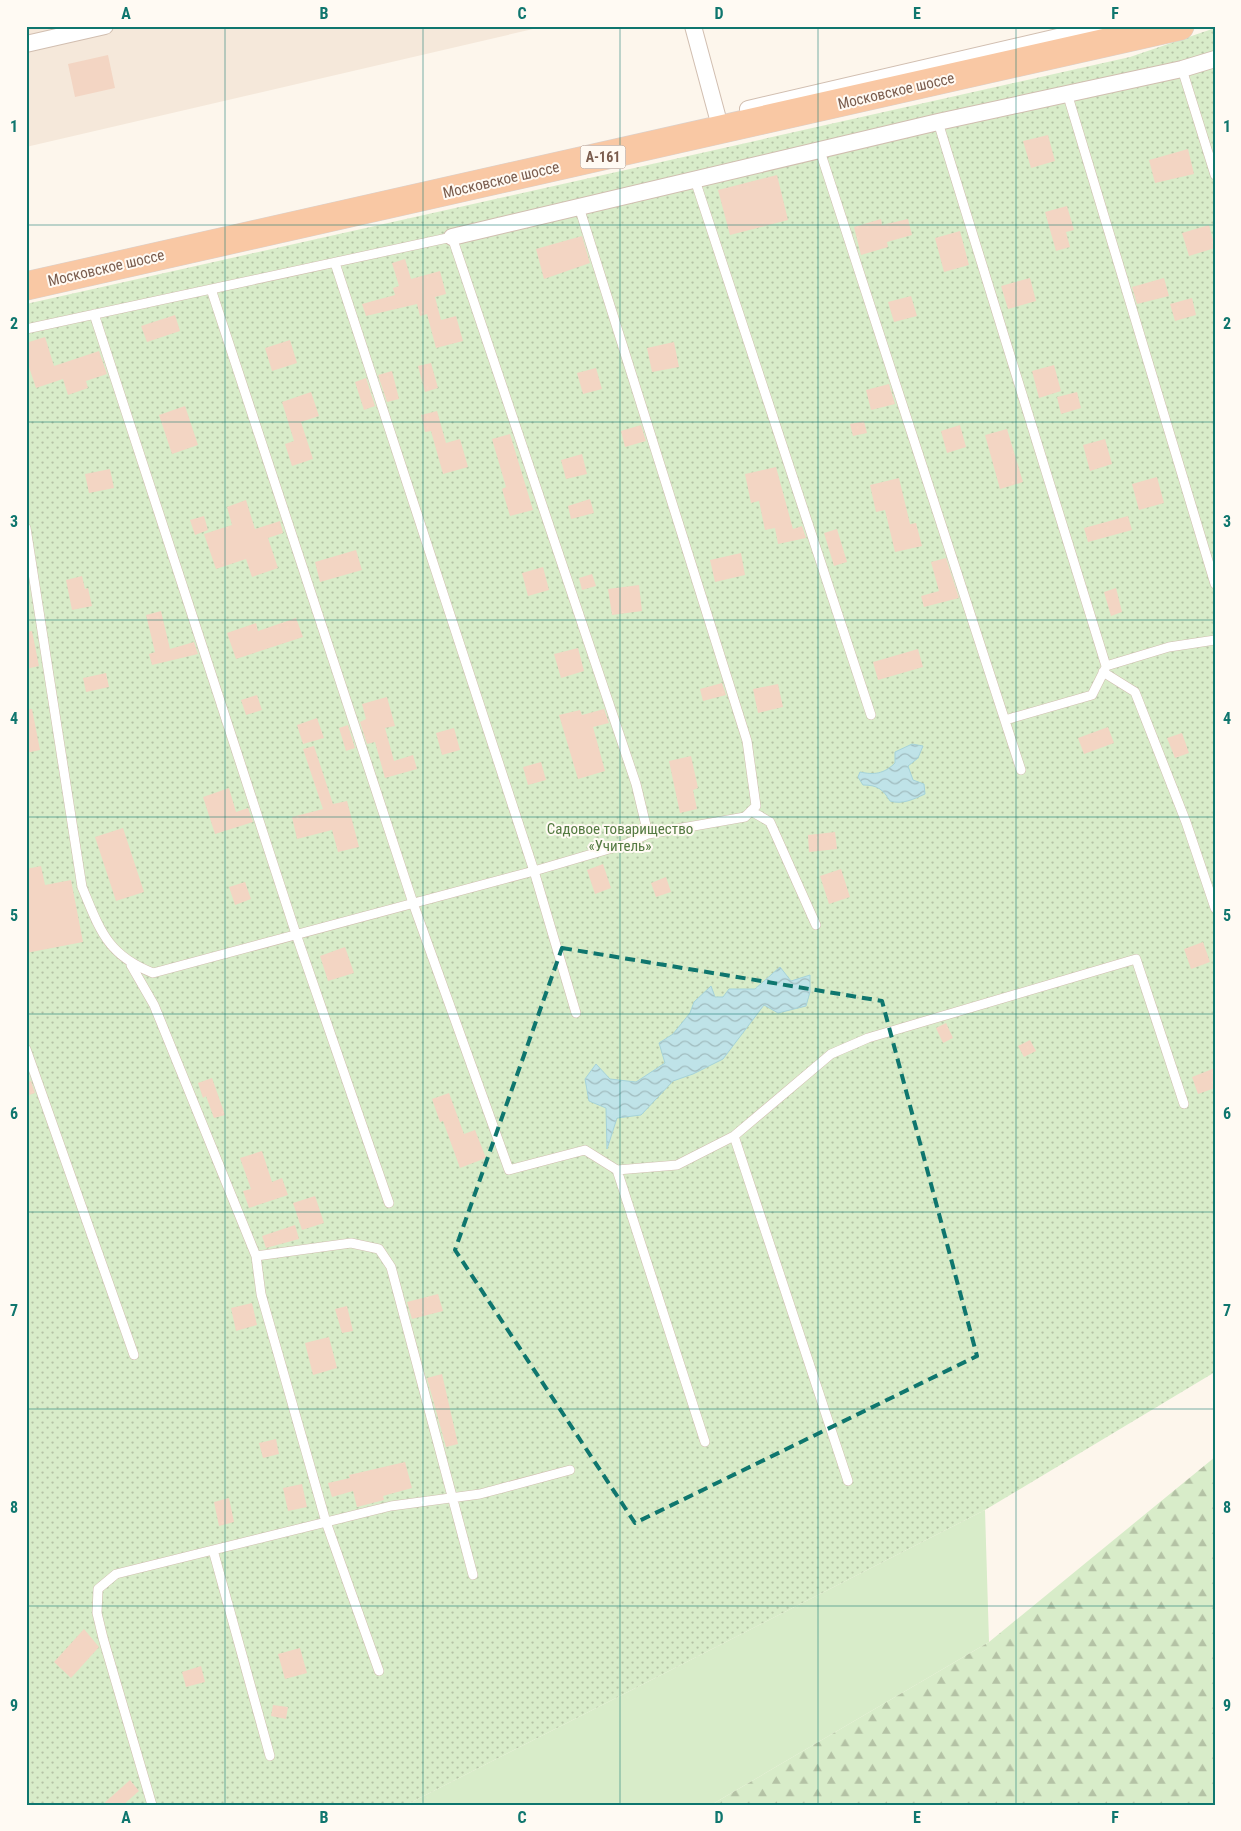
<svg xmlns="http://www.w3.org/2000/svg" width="1241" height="1831" font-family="'Roboto Condensed',sans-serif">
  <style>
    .residential { fill: #f5e8da }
    .grass { fill: #d8ecc9 }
    .forest { fill: url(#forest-firs) }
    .garden { fill: url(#garden-dots) }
    .water { fill: url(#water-waves); stroke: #a5d3da }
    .building { fill: #f3d5c3 }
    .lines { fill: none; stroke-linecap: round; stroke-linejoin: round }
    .service-casing { stroke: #d1beb0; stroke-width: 10 }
    .minor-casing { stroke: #d1beb0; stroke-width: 18 }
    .trunk-casing { stroke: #dad1cd; stroke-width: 29 }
    .service { stroke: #fff; stroke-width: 9 }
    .minor { stroke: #fff; stroke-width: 16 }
    .trunk { stroke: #f9c8a4; stroke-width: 28 }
    .marked { fill: none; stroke: #0f766e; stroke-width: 4; stroke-dasharray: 10 6; stroke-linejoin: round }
    .grid { fill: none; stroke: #0f766e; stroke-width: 1; stroke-opacity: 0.55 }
    .labels { text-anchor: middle; stroke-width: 4; stroke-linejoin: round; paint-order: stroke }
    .shield { fill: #fffaf3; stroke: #a28b7f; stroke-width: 1 }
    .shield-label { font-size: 14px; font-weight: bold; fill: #7a5c4d }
    .street-label { font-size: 15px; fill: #7a5c4d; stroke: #fffaf3 }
    .park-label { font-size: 15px; fill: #537a41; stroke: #fffaf3 }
    .neatline { fill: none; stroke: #0f766e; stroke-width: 2 }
    .grid-label { font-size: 16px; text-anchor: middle; font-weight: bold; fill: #0f766e }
  </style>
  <defs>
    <pattern id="forest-firs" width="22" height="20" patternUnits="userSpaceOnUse" patternTransform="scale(1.25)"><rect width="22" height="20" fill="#d8ecc9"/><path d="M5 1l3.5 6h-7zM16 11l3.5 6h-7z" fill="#b4c2a5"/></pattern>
    <pattern id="garden-dots" width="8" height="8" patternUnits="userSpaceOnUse" patternTransform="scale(1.25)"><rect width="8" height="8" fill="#d8ecc9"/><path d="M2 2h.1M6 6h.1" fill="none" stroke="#b4c2a5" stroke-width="1.8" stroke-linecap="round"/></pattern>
    <pattern id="water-waves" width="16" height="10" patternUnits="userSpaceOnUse" patternTransform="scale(1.25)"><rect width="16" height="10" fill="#bfe3e8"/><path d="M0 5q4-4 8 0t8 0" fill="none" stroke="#a0bbbe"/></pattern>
  </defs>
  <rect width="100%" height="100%" fill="#fdf6ec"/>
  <path class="residential" d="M26,26H546L26,147Z"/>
  <path class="grass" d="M985,1510L989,1642L711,1805H406Z"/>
  <path class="forest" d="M1215,1457V1805H711L989,1642Z"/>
  <path class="garden" d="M1215,28V1372L985,1510L406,1805H26V304L1130,57Z"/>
  <path class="water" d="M912,744L923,746L918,758L908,766L913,780L924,784L925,794C914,799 902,805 890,801C883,789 877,785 863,785L858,777L860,772C874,775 884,774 895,763V752Z
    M780,967L791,981L810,975V992L806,1006L778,1013L764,1005L723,1059L693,1074L673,1081L641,1115L617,1118L607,1149L606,1108L589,1101L585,1079L596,1064L610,1079L636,1082L665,1063L659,1043L673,1034L690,1013L694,1002L711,986L715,997H723L729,989H755Z"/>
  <path class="building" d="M108,55L115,88L75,97L68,64Z
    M1048,135L1055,161L1031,168L1023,141Z
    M1188,149L1194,174L1155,183L1149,160Z
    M777,175L788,220L730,235L718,190Z
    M1067,206L1074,230L1066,232L1070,247L1056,251L1045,212Z
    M881,219L882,225L908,219L912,235L887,242L888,247L861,255L854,227Z
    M1209,225L1215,248L1189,256L1182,233Z
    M960,231L969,265L944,272L935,238Z
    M582,236L590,263L544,279L536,249Z
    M405,259L411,279L440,271L446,294L435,297L441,320L456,316L463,341L436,348L427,314L420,316L417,304L366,316L362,304L395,295L393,288L399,286L392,263Z
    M1030,278L1036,301L1008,309L1001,286Z
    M1164,278L1169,296L1137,304L1132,287Z
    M911,296L917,316L894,322L888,302Z
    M1192,298L1196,315L1175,321L1170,304Z
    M175,315L180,331L147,342L141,326Z
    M45,337L54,366L99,351L107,374L86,381L88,388L68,395L63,379L36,388L26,358V343Z
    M290,340L297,363L272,371L265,348Z
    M674,342L679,367L652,372L647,348Z
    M431,363L438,388L425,392L418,366Z
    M1054,365L1061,391L1039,398L1032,371Z
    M596,368L602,389L583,394L577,373Z
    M392,371L399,399L387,402L378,375Z
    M366,378L375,406L364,410L355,382Z
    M889,384L895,404L871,410L866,390Z
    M311,392L319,416L301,422L313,459L292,466L285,444L294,441L282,402Z
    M1077,392L1081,408L1061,414L1057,397Z
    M185,406L198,445L172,454L159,415Z
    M437,411L446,443L460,439L468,467L443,474L431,431L425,432L421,415Z
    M864,421L867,433L853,436L850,424Z
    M641,425L646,441L625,447L621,431Z
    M960,425L966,447L947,453L941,431Z
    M1007,429L1023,482L1000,489L985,435Z
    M510,434L533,510L510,516L502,489L506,487L492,439Z
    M1105,439L1112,464L1090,471L1083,445Z
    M582,454L587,474L566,479L561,460Z
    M776,467L793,529L802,526L806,538L778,544L775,528L765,530L759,501L751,503L745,474Z
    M110,469L114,488L89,493L85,474Z
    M1157,477L1164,503L1139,510L1132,484Z
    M899,478L910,524L916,523L922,546L895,552L885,510L876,512L870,485Z
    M590,499L594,513L571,519L568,506Z
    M246,500L255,529L280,521L283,533L268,538L278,568L252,577L246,559L216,569L204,534L232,525L227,507Z
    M204,516L208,530L195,535L190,520Z
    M1128,516L1132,530L1088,542L1084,528Z
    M837,529L847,562L834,566L824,533Z
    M356,550L362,570L320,582L315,562Z
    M741,553L745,575L715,582L710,560Z
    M946,558L959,598L924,607L921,596L939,591L931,562Z
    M543,567L549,590L528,596L522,573Z
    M592,574L596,586L582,590L579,578Z
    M82,576L85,589L88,588L92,606L72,610L66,580Z
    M639,585L642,611L612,615L608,589Z
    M1116,588L1122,612L1111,616L1104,592Z
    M161,611L170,649L194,642L198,654L152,665L149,654L155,652L146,615Z
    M296,618L303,637L236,659L227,633L256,623L258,631Z
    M32,631L39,666L26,669V632Z
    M578,648L584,671L561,678L554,654Z
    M918,649L923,667L878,680L873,662Z
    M106,673L109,687L86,692L83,678Z
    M722,683L726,695L703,701L700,689Z
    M778,684L783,707L758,713L753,689Z
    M257,695L262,710L246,715L241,700Z
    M387,697L395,726L385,728L394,761L413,755L417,769L385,778L375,742L367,744L360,722L366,719L362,704Z
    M26,709H32L40,750L26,753Z
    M604,709L609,723L593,727L605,771L578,779L559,715L580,710L582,715Z
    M317,718L324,738L303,744L297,725Z
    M348,725L355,748L346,751L339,728Z
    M1108,727L1114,743L1084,754L1078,738Z
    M454,728L460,750L442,755L436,733Z
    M1182,733L1189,753L1175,758L1167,738Z
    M314,746L333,804L347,801L359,847L338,852L332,830L297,839L292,817L323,809L303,749Z
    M691,756L698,788L693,790L697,809L680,813L669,761Z
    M541,762L546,780L528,785L523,767Z
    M229,788L236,812L248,808L253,822L215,834L203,797Z
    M123,828L144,892L116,901L95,837Z
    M835,832L837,849L809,852L808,835Z
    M603,864L611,888L595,894L587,870Z
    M41,866L45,885L71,880L83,942L26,953V869Z
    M841,869L850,897L829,904L820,876Z
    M666,877L671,892L656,897L651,883Z
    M245,882L251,899L235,905L229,887Z
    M1203,942L1210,962L1191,969L1184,949Z
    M345,947L354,973L328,981L320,956Z
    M946,1023L953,1038L943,1043L936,1028Z
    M1030,1040L1036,1051L1024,1057L1018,1046Z
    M1215,1068V1088L1198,1094L1192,1077Z
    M212,1078L225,1115L214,1118L206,1096L203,1098L198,1083Z
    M31,1081L35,1093L26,1096V1082Z
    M449,1093L464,1134L475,1130L486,1158L460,1168L443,1121L440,1122L432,1099Z
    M262,1151L272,1182L282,1178L288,1195L249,1208L243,1191L251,1189L240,1158Z
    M315,1196L324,1223L302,1230L293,1203Z
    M295,1225L299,1239L266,1248L262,1236Z
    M438,1294L443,1311L412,1319L407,1302Z
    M252,1303L257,1325L236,1331L231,1308Z
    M347,1306L353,1331L342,1333L335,1309Z
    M329,1337L337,1368L313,1375L305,1343Z
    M442,1374L458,1444L446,1447L427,1378Z
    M276,1439L279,1454L263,1458L259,1443Z
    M405,1462L412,1488L383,1496L384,1500L357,1507L353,1491L332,1497L328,1483L350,1478L349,1475Z
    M302,1484L307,1507L288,1511L283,1488Z
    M229,1498L234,1522L219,1526L214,1502Z
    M84,1629L99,1647L71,1678L54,1662Z
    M300,1648L307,1673L285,1679L278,1654Z
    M201,1666L205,1682L186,1687L182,1672Z
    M273,1705L288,1707L286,1719L271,1716Z
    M130,1780L139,1791L123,1805H102Z"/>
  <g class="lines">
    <g class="service-casing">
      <path id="service" d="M1182,69L1215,175
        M1067,93L1215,584
        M938,122L1106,666L1169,647L1215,640
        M820,151L1021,770
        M695,180L871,715
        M335,263L534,871L576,1013
        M211,289L413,903L509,1170L585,1150L617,1170L677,1165L734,1136L831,1054L868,1038L1136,959L1184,1104
        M94,314L296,934L389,1203
        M26,329L452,237L636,784L648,834
        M26,528L82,887C100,930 107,955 153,973L534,871L626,844L648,834L745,817L756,806L747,741L579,207
        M1103,672L1135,692L1186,822L1215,908
        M1005,720L1092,695L1105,669
        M751,811L770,822L816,925
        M131,965L154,1005L256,1256L261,1294L326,1522L379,1671
        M26,1049L134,1355
        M734,1136L848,1481
        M617,1170L705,1442
        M256,1256L351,1243L379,1249L391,1267L473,1575
        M213,1550L270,1756
        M152,1805L103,1638L97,1613L98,1589L116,1574L391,1506L480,1494L570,1470"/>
    </g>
    <g class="minor-casing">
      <path id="minor" d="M693,26L721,130
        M26,44L105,26
        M748,109L1105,26
        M452,237L938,122L1182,69L1215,59"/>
    </g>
    <g class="trunk-casing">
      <path id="trunk" d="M26,286L1180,26"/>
    </g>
    <use href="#service" class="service"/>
    <use href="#minor" class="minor"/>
    <use href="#trunk" class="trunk"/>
  </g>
  <path class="marked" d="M562,948L882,1001L977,1356L635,1523L455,1250Z"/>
  <path class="grid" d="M225,26V1805M423,26V1805M620,26V1805M818,26V1805M1016,26V1805M26,225H1215M26,422H1215M26,620H1215M26,817H1215M26,1014H1215M26,1212H1215M26,1409H1215M26,1606H1215"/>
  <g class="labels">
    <rect class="shield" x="580.5" y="145.5" width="45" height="23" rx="4"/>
    <g class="shield-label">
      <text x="603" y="162">А-161</text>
    </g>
    <g class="street-label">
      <text transform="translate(896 91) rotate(-13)" y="5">Московское шоссе</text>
      <text transform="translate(501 180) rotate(-13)" y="5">Московское шоссе</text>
      <text transform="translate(106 268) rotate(-13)" y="5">Московское шоссе</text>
    </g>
    <g class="park-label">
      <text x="620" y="834">Садовое товарищество<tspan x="620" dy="17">«Учитель»</tspan></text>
    </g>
  </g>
  <rect width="1241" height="1831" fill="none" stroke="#fffaf3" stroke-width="55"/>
  <rect x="28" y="28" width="1186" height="1776" class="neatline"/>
  <g class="grid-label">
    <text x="126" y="19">A</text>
    <text x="324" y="19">B</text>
    <text x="522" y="19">C</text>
    <text x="719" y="19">D</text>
    <text x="917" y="19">E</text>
    <text x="1115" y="19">F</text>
    <text x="14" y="132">1</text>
    <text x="1227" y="132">1</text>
    <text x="14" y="329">2</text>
    <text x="1227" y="329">2</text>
    <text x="14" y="527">3</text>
    <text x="1227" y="527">3</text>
    <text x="14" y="724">4</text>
    <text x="1227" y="724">4</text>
    <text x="14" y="921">5</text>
    <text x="1227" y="921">5</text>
    <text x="14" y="1119">6</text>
    <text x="1227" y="1119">6</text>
    <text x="14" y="1316">7</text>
    <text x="1227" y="1316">7</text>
    <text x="14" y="1513">8</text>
    <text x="1227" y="1513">8</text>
    <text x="14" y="1711">9</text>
    <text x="1227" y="1711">9</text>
    <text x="126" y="1823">A</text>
    <text x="324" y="1823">B</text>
    <text x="522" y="1823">C</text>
    <text x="719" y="1823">D</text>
    <text x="917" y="1823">E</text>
    <text x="1115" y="1823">F</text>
  </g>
</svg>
